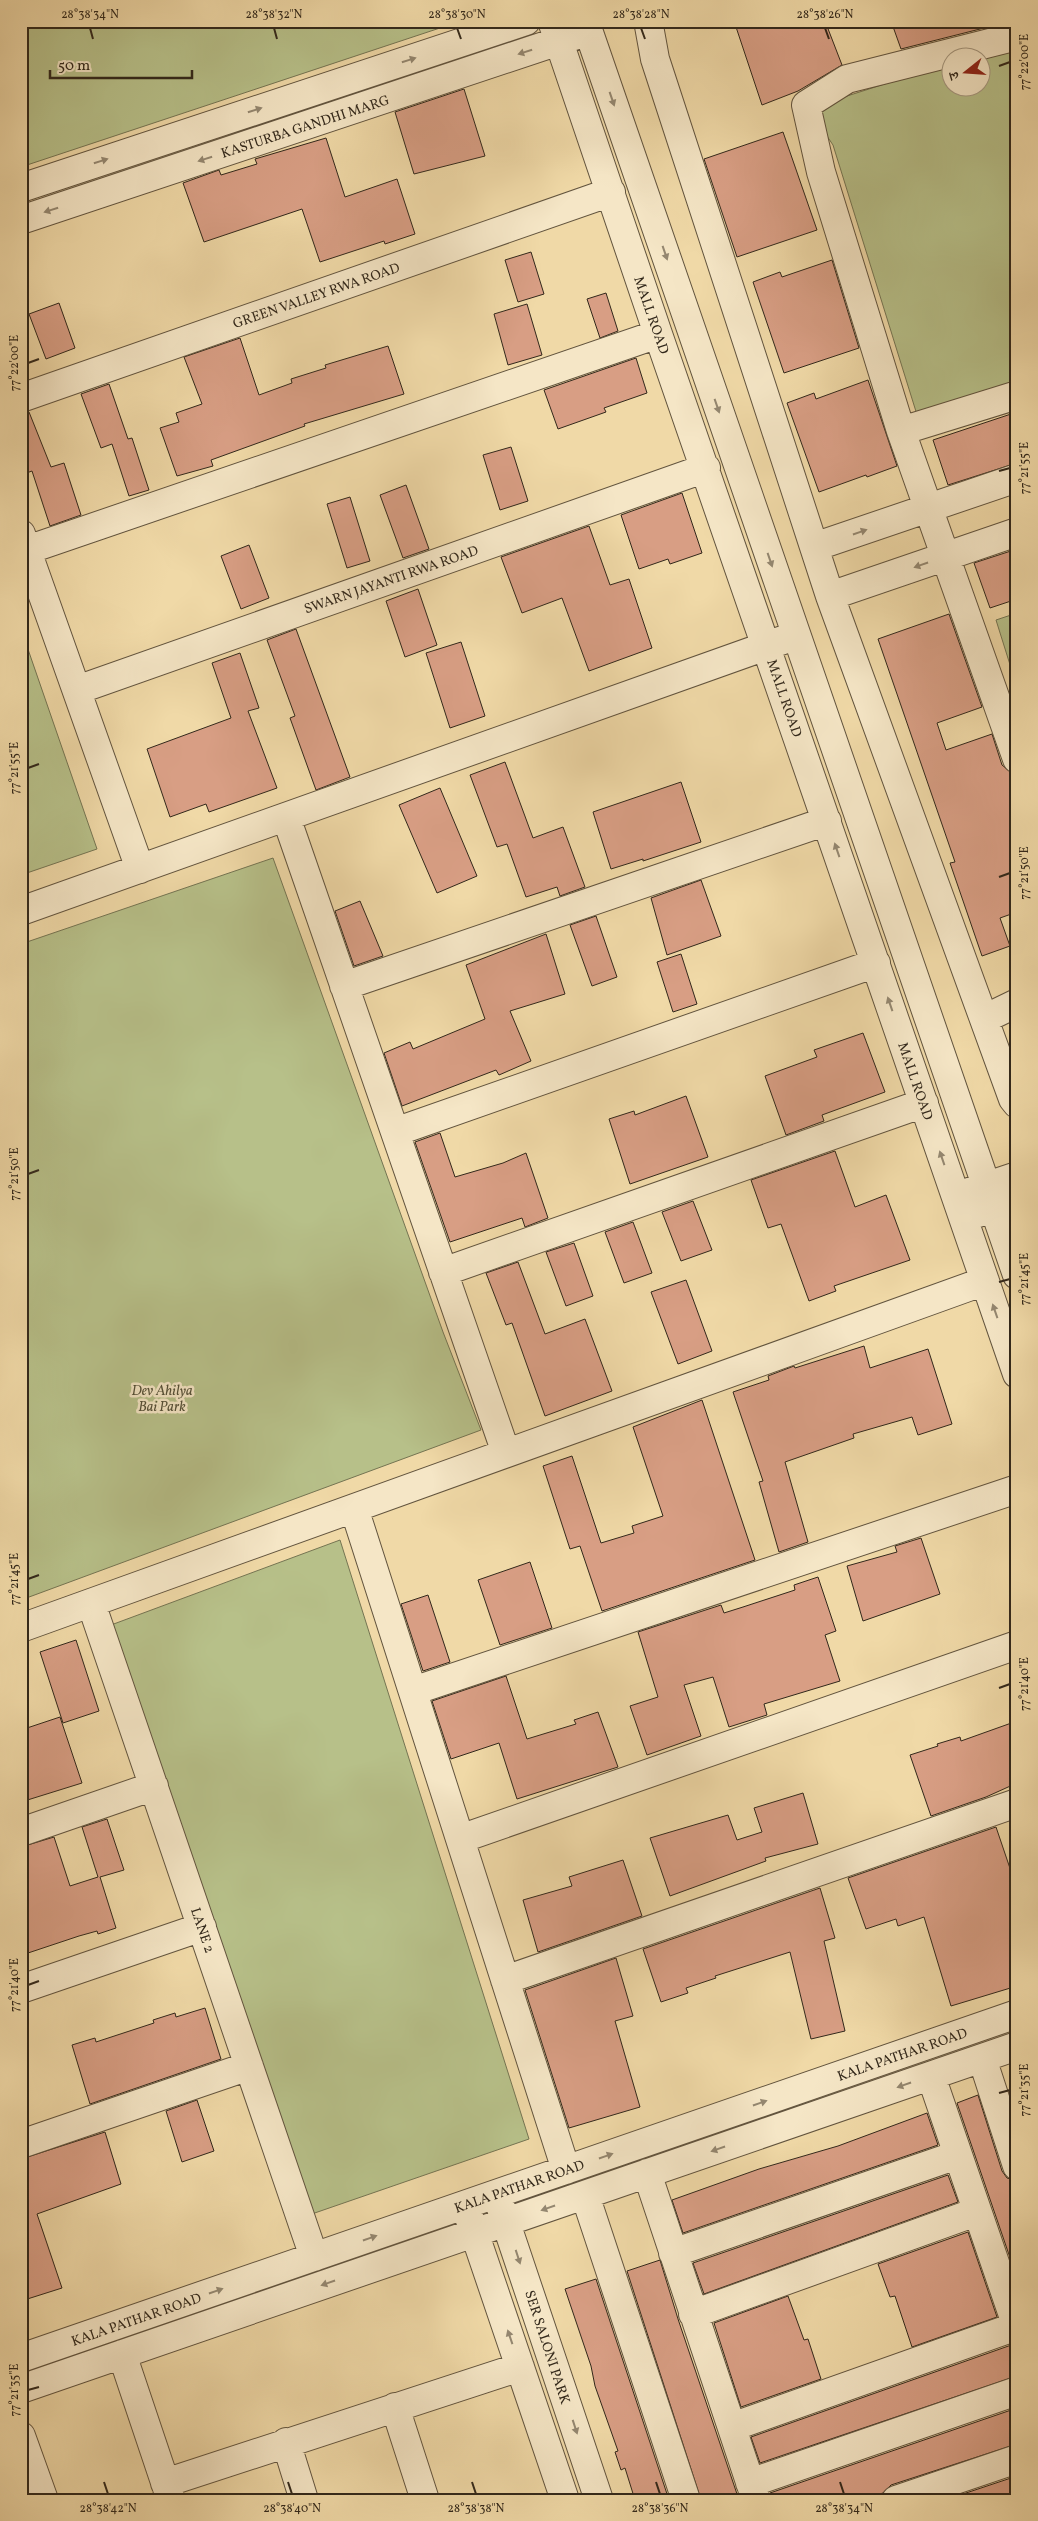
<svg xmlns="http://www.w3.org/2000/svg" width="1038" height="2521" font-family="Vollkorn,'Noto Serif Devanagari',serif">
  <style>
    .green { fill: #b7c089; stroke: #747452 }
    .building { fill: #d89e84; stroke: #32281b }
    .lines { fill: none; stroke-linecap: round; stroke-linejoin: round }
    .minor-casing { stroke: #62543e; stroke-width: 30 }
    .minor { stroke: #f5e6c6; stroke-width: 28 }
    .oneway { fill: #948770 }
    .ticks { fill: none; stroke: #32281b; stroke-width: 2 }
    .labels { text-anchor: middle; stroke-width: 5; stroke-linejoin: round; paint-order: stroke }
    .street-label { font-size: 14px; fill: #32281b; stroke: #f5e6c6 }
    .park-label { font-size: 14px; font-style: italic; fill: #534e36; stroke: #f5e6c6 }
    .neatline { fill: none; stroke: #32281b; stroke-width: 2 }
    .ticks-label { font-size: 12px; text-anchor: middle; fill: #32281b }
  </style>
  <rect width="100%" height="100%" fill="#f0d9a7"/>
  <filter id="stains"><feTurbulence type="fractalNoise" baseFrequency=".004" numOctaves="4"/><feColorMatrix values="0 0 0 0 .2 0 0 0 0 .09 0 0 0 0 .02 0 0 0 .5 -.17"/></filter>
  <radialGradient id="worn" r=".72"><stop offset=".6" stop-color="#630" stop-opacity="0"/><stop offset="1" stop-color="#630" stop-opacity=".3"/></radialGradient>
  <path class="green" d="M21,21H461L21,167Z
    M1017,42V386L918,418L833,145L806,105H819L950,63V88H980V58Z
    M1017,613V687L996,620Z
    M21,629L97,849L21,875Z
    M273,858L443,1332L481,1430L21,1600V944Z
    M340,1540L529,2139L306,2216L111,1625Z"/>
  <path class="building" d="M734,21H825L842,65L798,91L762,105Z
    M891,21H981L984,28L901,49Z
    M464,89L485,156L414,174L395,112Z
    M783,132L817,230L737,257L704,159Z
    M326,138L345,197L397,179L415,234L385,244L384,241L320,262L302,209L204,242L183,183L219,170L221,175L257,164L255,159Z
    M531,252L544,294L518,302L505,260Z
    M832,260L859,348L784,373L753,282L780,272L782,277Z
    M606,293L618,331L600,338L587,299Z
    M59,303L75,348L46,359L29,314Z
    M527,304L542,355L508,365L494,314Z
    M240,338L259,395L292,383L291,379L326,368L325,365L388,346L404,394L304,424L305,426L211,460L213,466L177,476L160,428L179,422L176,413L202,404L184,357Z
    M636,358L647,393L604,408L606,412L558,429L544,390Z
    M868,380L897,466L867,477L866,475L819,492L787,403L814,393L816,399Z
    M109,384L128,439L132,438L149,490L129,496L112,444L101,448L81,394Z
    M29,412L51,467L64,463L81,515L50,526L32,471L21,475V413Z
    M1017,412V463L948,485L933,440Z
    M511,447L528,501L500,510L483,455Z
    M406,485L429,549L403,558L380,495Z
    M682,493L702,553L670,564L668,559L639,569L621,515Z
    M350,497L370,561L347,568L327,504Z
    M589,526L610,585L629,579L652,648L589,671L562,598L522,613L501,557Z
    M249,545L269,598L241,609L221,556Z
    M1017,549V599L990,608L974,563Z
    M418,589L437,645L405,657L386,601Z
    M949,614L982,707L937,723L946,750L992,734L1002,765L1013,774L1017,785V912L1000,918L1010,946L982,956L950,863L955,862L878,639Z
    M296,629L350,777L316,790L290,718L295,716L267,640Z
    M461,642L485,716L450,728L426,653Z
    M240,653L259,708L248,711L277,788L209,812L206,804L170,817L147,749L231,718L212,663Z
    M505,762L533,838L563,827L585,887L560,896L557,887L526,897L507,844L497,847L470,775Z
    M681,782L701,842L643,861V859L611,869L593,812Z
    M440,788L477,876L437,893L399,805Z
    M701,880L721,936L667,955L651,898Z
    M360,901L383,956L354,966L335,911Z
    M596,916L617,977L592,986L570,925Z
    M546,934L565,994L510,1011L531,1061L499,1075L496,1070L402,1106L384,1053L410,1042L413,1049L485,1019L466,965Z
    M681,954L697,1004L673,1012L657,962Z
    M863,1033L885,1092L822,1115L824,1121L786,1135L765,1076L817,1057L814,1050Z
    M686,1096L708,1157L630,1184L609,1119L634,1111L635,1115Z
    M440,1133L455,1177L503,1163L526,1153L548,1218L525,1227L522,1218L450,1242L415,1142Z
    M835,1151L855,1207L886,1195L910,1260L834,1286L836,1291L809,1301L781,1224L768,1228L751,1180Z
    M693,1201L712,1250L681,1261L662,1212Z
    M633,1222L652,1273L624,1283L605,1232Z
    M574,1243L593,1296L566,1306L546,1252Z
    M518,1262L545,1334L585,1319L612,1391L545,1416L512,1323L506,1325L486,1273Z
    M686,1280L712,1351L678,1364L651,1292Z
    M864,1346L870,1368L928,1349L952,1424L918,1435L912,1417L853,1434L854,1438L785,1462L808,1542L779,1552L759,1482L763,1481L733,1392L769,1380L768,1376L794,1366L795,1368Z
    M702,1400L755,1560L602,1611L580,1546L570,1549L543,1466L572,1456L601,1543L634,1533L632,1526L663,1516L633,1427Z
    M921,1538L940,1594L863,1621L847,1566L897,1552L895,1546Z
    M530,1562L552,1628L500,1645L478,1580Z
    M818,1577L836,1631L825,1635L840,1681L764,1704L767,1715L729,1727L713,1677L684,1685L701,1736L647,1755L630,1706L658,1697L638,1632L721,1605L724,1613L743,1607L795,1590L794,1585Z
    M428,1595L450,1662L423,1671L401,1604Z
    M76,1640L99,1711L63,1723L40,1652Z
    M506,1676L527,1739L576,1724L574,1720L598,1712L618,1767L517,1799L499,1743L451,1759L432,1701Z
    M60,1717L82,1783L21,1802V1730Z
    M1017,1721V1783L986,1797L931,1816L910,1755L938,1746L937,1744L960,1737L961,1741Z
    M803,1793L818,1844L765,1858L766,1861L670,1896L650,1838L728,1815L737,1840L762,1832L754,1808Z
    M107,1819L124,1870L100,1877L116,1928L98,1934L97,1931L79,1936L28,1953L21,1931V1847L54,1837L70,1886L98,1877L82,1827Z
    M996,1827L1017,1889V1986L951,2006L924,1917L898,1926L896,1919L866,1929L848,1878Z
    M623,1860L642,1916L538,1952L523,1900L572,1886L569,1877Z
    M820,1888L835,1938L824,1941L845,2031L811,2039L790,1952L715,1976L716,1978L686,1988L688,1993L661,2002L643,1949Z
    M616,1958L633,2016L615,2021L640,2107L569,2128L525,1990Z
    M205,2008L221,2059L90,2104L72,2045L95,2038L96,2042L154,2023L153,2020L175,2013L176,2017Z
    M1017,2088V2115L1009,2091Z
    M978,2095L1002,2171L1007,2178L1017,2181V2278L957,2103Z
    M197,2100L214,2151L182,2162L166,2111Z
    M927,2113L938,2145L683,2233L672,2200L759,2169L838,2146Z
    M105,2132L121,2184L37,2214L62,2288L21,2301V2159Z
    M948,2175L958,2202L704,2294L693,2263Z
    M968,2232L997,2317L912,2347L895,2296L890,2297L878,2264Z
    M660,2260L678,2319L739,2500H701L627,2271Z
    M596,2279L669,2500H635L625,2468L621,2470L615,2452L618,2451L595,2386L591,2366L565,2289Z
    M788,2296L804,2340L808,2339L821,2379L741,2407L714,2323Z
    M1017,2343V2376L760,2463L751,2437Z
    M1017,2408V2444L891,2485L883,2493L859,2500H771L770,2493Z
    M1017,2476V2500H945Z"/>
  <g class="lines">
    <g class="minor-casing">
      <path id="minor" d="M552,21L658,334L1017,1374
        M585,21L1017,1275
        M650,21L649,26L655,59L830,596L1013,1099L1017,1104
        M1017,36L847,79L806,105L821,172L901,431L1017,759
        M21,188L526,21
        M21,220L577,35
        M21,398L611,192
        M901,431L1017,395
        M21,534L140,869
        M814,547L1017,478
        M27,550L658,334
        M830,596L1017,532
        M77,690L706,468
        M286,817L506,1453
        M21,911L783,640
        M344,986L827,821
        M984,1019L1017,1003
        M395,1132L876,963
        M969,1192L1017,1176
        M975,1214L1017,1200
        M443,1272L924,1103
        M354,1508L566,2170
        M91,1603L314,2257
        M21,1628L985,1281
        M413,1691L1017,1489
        M21,1832L154,1786
        M460,1839L1017,1645
        M505,1980L1017,1803
        M21,1989L202,1927
        M982,2058L1017,2166
        M931,2076L1017,2327
        M21,2144L249,2066
        M647,2173L756,2500
        M585,2195L686,2500
        M500,2205L599,2500
        M469,2217L565,2500
        M673,2253L957,2155
        M693,2314L976,2212
        M122,2354L171,2500
        M21,2358L1017,2014
        M21,2389L1017,2046
        M395,2407L425,2500
        M732,2427L1017,2326
        M21,2436L44,2500
        M286,2442L304,2500
        M165,2483L520,2367
        M750,2483L1017,2391
        M896,2500L1017,2459"/>
    </g>
    <use href="#minor" class="minor"/>
  </g>
  <defs><path id="oneway-solid" d="M-6-.8H1V-3.2L6.5 0L1 3.2V.8H-6Z" transform="scale(1.25)"/></defs>
  <g class="oneway">
    <use href="#oneway-solid" transform="translate(525 52) rotate(162)"/>
    <use href="#oneway-solid" transform="translate(409 60) rotate(-18)"/>
    <use href="#oneway-solid" transform="translate(612 99) rotate(71)"/>
    <use href="#oneway-solid" transform="translate(255 110) rotate(-18)"/>
    <use href="#oneway-solid" transform="translate(205 159) rotate(162)"/>
    <use href="#oneway-solid" transform="translate(101 161) rotate(-18)"/>
    <use href="#oneway-solid" transform="translate(51 210) rotate(162)"/>
    <use href="#oneway-solid" transform="translate(665 253) rotate(71)"/>
    <use href="#oneway-solid" transform="translate(717 406) rotate(71)"/>
    <use href="#oneway-solid" transform="translate(860 532) rotate(-19)"/>
    <use href="#oneway-solid" transform="translate(770 560) rotate(71)"/>
    <use href="#oneway-solid" transform="translate(921 565) rotate(161)"/>
    <use href="#oneway-solid" transform="translate(837 850) rotate(-109)"/>
    <use href="#oneway-solid" transform="translate(890 1004) rotate(-109)"/>
    <use href="#oneway-solid" transform="translate(942 1158) rotate(-109)"/>
    <use href="#oneway-solid" transform="translate(995 1311) rotate(-109)"/>
    <use href="#oneway-solid" transform="translate(904 2085) rotate(161)"/>
    <use href="#oneway-solid" transform="translate(760 2103) rotate(-19)"/>
    <use href="#oneway-solid" transform="translate(718 2149) rotate(161)"/>
    <use href="#oneway-solid" transform="translate(606 2156) rotate(-19)"/>
    <use href="#oneway-solid" transform="translate(548 2208) rotate(161)"/>
    <use href="#oneway-solid" transform="translate(370 2238) rotate(-19)"/>
    <use href="#oneway-solid" transform="translate(518 2257) rotate(72)"/>
    <use href="#oneway-solid" transform="translate(328 2283) rotate(161)"/>
    <use href="#oneway-solid" transform="translate(216 2291) rotate(-19)"/>
    <use href="#oneway-solid" transform="translate(510 2337) rotate(-109)"/>
    <use href="#oneway-solid" transform="translate(575 2427) rotate(72)"/>
  </g>
  <path class="ticks" d="M90,28L93,39M274,28L277,39M457,28L461,39M641,28L645,39M825,28L829,39M999,66L1010,62M28,363L39,359M999,471L1010,468M28,768L39,764M999,877L1010,873M28,1174L39,1170M999,1282L1010,1279M28,1579L39,1575M999,1688L1010,1684M28,1985L39,1981M999,2093L1010,2090M28,2390L39,2387M104,2482L108,2494M288,2482L292,2494M472,2482L476,2494M656,2482L660,2494M840,2482L844,2494"/>
  <g class="labels">
    <g class="street-label">
      <text transform="translate(305 126) rotate(-18)" y="5">KASTURBA GANDHI MARG</text>
      <text transform="translate(316 295) rotate(-19)" y="5">GREEN VALLEY RWA ROAD</text>
      <text transform="translate(652 315) rotate(71)" y="5">MALL ROAD</text>
      <text transform="translate(391 579) rotate(-19)" y="5">SWARN JAYANTI RWA ROAD</text>
      <text transform="translate(785 698) rotate(71)" y="5">MALL ROAD</text>
      <text transform="translate(916 1081) rotate(71)" y="5">MALL ROAD</text>
      <text transform="translate(203 1930) rotate(71)" y="5">LANE 2</text>
      <text transform="translate(902 2054) rotate(-19)" y="5">KALA PATHAR ROAD</text>
      <text transform="translate(519 2186) rotate(-19)" y="5">KALA PATHAR ROAD</text>
      <text transform="translate(136 2319) rotate(-19)" y="5">KALA PATHAR ROAD</text>
      <text transform="translate(548 2347) rotate(72)" y="5">SER SALONI PARK</text>
    </g>
    <g class="park-label">
      <text x="162" y="1395">Dev Ahilya<tspan x="162" dy="16">Bai Park</tspan></text>
    </g>
  </g>
  <rect width="1038" height="2521" fill="none" stroke="#f0d9a7" stroke-width="55"/>
  <g transform="translate(966 72) rotate(253)"><circle r="24" fill="#f5e6c6" stroke="#a79a82"/>
  <path d="M0-4L9 19L0 12L-9 19Z" fill="#8f2418"/>
  <text y="-8" font-size="14" font-weight="bold" text-anchor="middle" fill="#32281b">उ</text>
  </g>
  <path d="M50 70v8h142v-8" fill="none" stroke="#32281b" stroke-width="2.5"/>
  <text x="58" y="70" font-size="15" fill="#32281b" stroke="#f5e6c6" stroke-width="4" paint-order="stroke">50 m</text>
  <rect x="28" y="28" width="982" height="2466" class="neatline"/>
  <g class="ticks-label">
    <text x="90" y="18">28°38'34"N</text>
    <text x="274" y="18">28°38'32"N</text>
    <text x="457" y="18">28°38'30"N</text>
    <text x="641" y="18">28°38'28"N</text>
    <text x="825" y="18">28°38'26"N</text>
    <text transform="translate(1024 62) rotate(-90)" y="4">77°22'00"E</text>
    <text transform="translate(14 363) rotate(-90)" y="4">77°22'00"E</text>
    <text transform="translate(1024 468) rotate(-90)" y="4">77°21'55"E</text>
    <text transform="translate(14 768) rotate(-90)" y="4">77°21'55"E</text>
    <text transform="translate(1024 873) rotate(-90)" y="4">77°21'50"E</text>
    <text transform="translate(14 1174) rotate(-90)" y="4">77°21'50"E</text>
    <text transform="translate(1024 1279) rotate(-90)" y="4">77°21'45"E</text>
    <text transform="translate(14 1579) rotate(-90)" y="4">77°21'45"E</text>
    <text transform="translate(1024 1684) rotate(-90)" y="4">77°21'40"E</text>
    <text transform="translate(14 1985) rotate(-90)" y="4">77°21'40"E</text>
    <text transform="translate(1024 2090) rotate(-90)" y="4">77°21'35"E</text>
    <text transform="translate(14 2390) rotate(-90)" y="4">77°21'35"E</text>
    <text x="108" y="2512">28°38'42"N</text>
    <text x="292" y="2512">28°38'40"N</text>
    <text x="476" y="2512">28°38'38"N</text>
    <text x="660" y="2512">28°38'36"N</text>
    <text x="844" y="2512">28°38'34"N</text>
  </g>
  <rect width="100%" height="100%" filter="url(#stains)"/>
  <rect width="100%" height="100%" fill="url(#worn)"/>
</svg>
